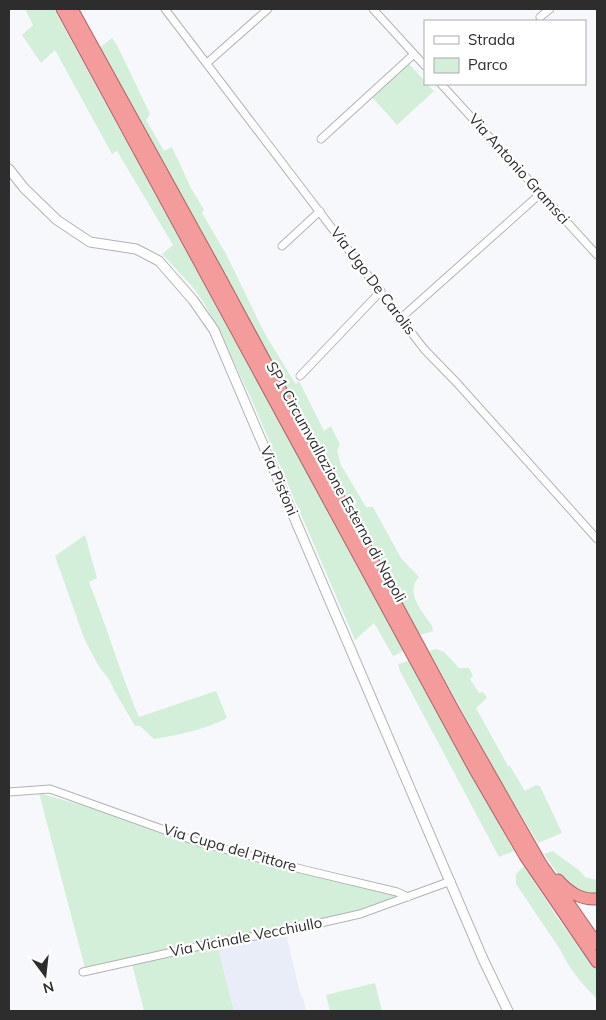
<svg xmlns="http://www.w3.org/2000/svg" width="606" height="1020" font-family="Mulish,sans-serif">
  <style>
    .built { fill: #e9edf7 }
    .green { fill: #d3efd9 }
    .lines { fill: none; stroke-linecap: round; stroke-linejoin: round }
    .minor-casing { stroke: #b2b3b6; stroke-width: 9 }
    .tertiary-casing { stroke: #b2b3b6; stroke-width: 11 }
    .trunk-casing { stroke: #ac6466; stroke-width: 13 }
    .minor { stroke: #fff; stroke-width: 7 }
    .tertiary { stroke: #fff; stroke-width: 9 }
    .trunk { stroke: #f49b9c; stroke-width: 11 }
    .labels { text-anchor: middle; stroke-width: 4.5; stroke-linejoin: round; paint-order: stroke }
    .street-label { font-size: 15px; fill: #2d2d2e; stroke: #fff }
  </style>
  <rect width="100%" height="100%" fill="#f7f8fb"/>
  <path class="built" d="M288,933L287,938L301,997H303L306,1011H234L217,944Z"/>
  <path class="green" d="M25,9H54L404,651L393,656L374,623L355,640L250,396L217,327L204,303L191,285L162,254L173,245L117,151L112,154L55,50L41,63L22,35L33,25Z
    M112,38L117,45L150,114L146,120L164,151L172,147L191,188L204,210L202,213L226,254L265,334L295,383L296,384L299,381L324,431L331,426L340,445L337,450L341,465L366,507H373L401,558L419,577C404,593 423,612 432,626L433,631L420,635L400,601L311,431L304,421L99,48Z
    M408,63L425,81V84H427L434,91L397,125L371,96Z
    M85,535L97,578L89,582C107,627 120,673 139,717L216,691L227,718C205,730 178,735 154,739L140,726H135L114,690L110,681L98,665L84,638L55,556Z
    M436,649L444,652L459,668H469L473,676L470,679L479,693L483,692L487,698L476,708L508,766H510L525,791L536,785L540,786L562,833L538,843L500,780L429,651Z
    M409,661L514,851L499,857L400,671L398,664Z
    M39,793L91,808L181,841L393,894L396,898C343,918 288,925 233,935C184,944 134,957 85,968Z
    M553,851C564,861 576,865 585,877L597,880V895L578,891L563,881L544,854Z
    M524,866L557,917L597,971V999C583,985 569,969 561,951L516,884V874Z
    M217,944L234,1011H144L132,964Z
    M375,983L382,1011H330L326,995Z"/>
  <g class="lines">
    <g class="minor-casing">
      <path id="minor" d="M165,9L424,349L457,383L597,539
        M373,9L425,66
        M540,17L550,9
        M207,63L268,9
        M441,84L597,255
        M321,139L414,54
        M282,246L320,211
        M401,318L540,194
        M300,376L381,291
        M9,792L50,789L201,843L305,870L397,892L408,897
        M83,972L218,942L285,931L360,914L451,881"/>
    </g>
    <g class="tertiary-casing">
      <path id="tertiary" d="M9,169L24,188L57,220L90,242L136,249L159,261L193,300L214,330L483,959L508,1011"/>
    </g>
    <g class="trunk-casing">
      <path id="trunk" d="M62,9L475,770L525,856L597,962
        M72,9L217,272L455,713L541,864L597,944
        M558,880C569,892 580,900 597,899"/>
    </g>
    <use href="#minor" class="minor"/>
    <use href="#tertiary" class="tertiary"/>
    <use href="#trunk" class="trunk"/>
  </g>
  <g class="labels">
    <g class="street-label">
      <text transform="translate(519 169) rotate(48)" y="5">Via Antonio Gramsci</text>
      <text transform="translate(373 281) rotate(53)" y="5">Via Ugo De Carolis</text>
      <text transform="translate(279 481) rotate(67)" y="5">Via Pistoni</text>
      <text transform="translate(336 482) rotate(61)" y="5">SP1 Circumvallazione Esterna di Napoli</text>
      <text transform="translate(230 848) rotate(16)" y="5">Via Cupa del Pittore</text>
      <text transform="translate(246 937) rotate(-11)" y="5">Via Vicinale Vecchiullo</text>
    </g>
  </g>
  <rect width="606" height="1020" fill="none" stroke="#2d2d2e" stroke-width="20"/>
  <rect x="424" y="20" width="162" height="65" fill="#ffffff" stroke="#ababab"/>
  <rect x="434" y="36" width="25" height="8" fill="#ffffff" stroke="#ababab"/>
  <text x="468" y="45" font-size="15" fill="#2d2d2e">Strada</text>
  <rect x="434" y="58" width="25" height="15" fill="#d3efd9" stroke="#ababab"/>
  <text x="468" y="70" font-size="15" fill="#2d2d2e">Parco</text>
  <g transform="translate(45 975) rotate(165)" stroke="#ffffff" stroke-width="4" paint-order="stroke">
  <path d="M0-4L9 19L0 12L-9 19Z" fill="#2d2d2e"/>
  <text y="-8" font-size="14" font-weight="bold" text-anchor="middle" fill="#2d2d2e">N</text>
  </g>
</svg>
